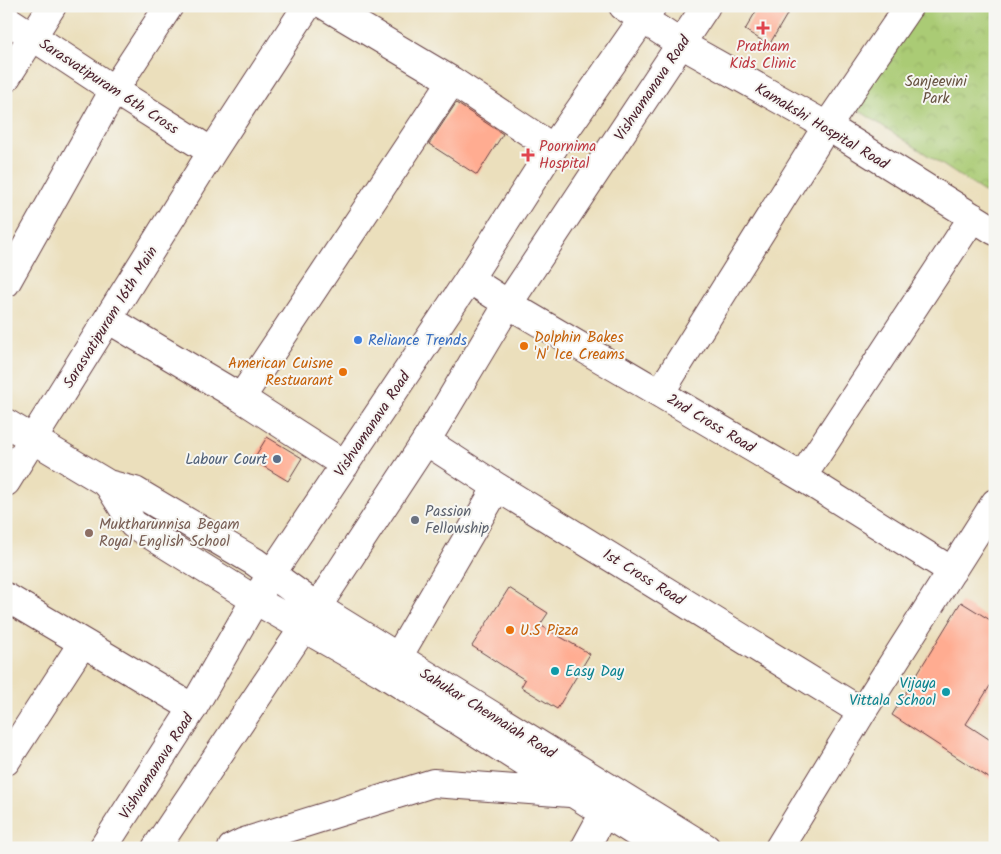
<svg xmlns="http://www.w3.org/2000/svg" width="1001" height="854" font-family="Kalam,sans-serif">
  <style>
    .park { fill: url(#park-crowns); stroke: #7a7550 }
    .building { fill: #ffac91 }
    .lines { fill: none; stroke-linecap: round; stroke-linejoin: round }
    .minor-casing { stroke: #623c41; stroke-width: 30 }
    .major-casing { stroke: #623c41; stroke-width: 30 }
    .minor { stroke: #fff; stroke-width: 28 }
    .major { stroke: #fff; stroke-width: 28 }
    .health-dot { fill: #e0444e; stroke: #f6f6f2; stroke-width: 2 }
    .shop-dot { fill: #3f7fe0; stroke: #f6f6f2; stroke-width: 2 }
    .food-dot { fill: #e8710a; stroke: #f6f6f2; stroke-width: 2 }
    .service-dot { fill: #5c6f8a; stroke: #f6f6f2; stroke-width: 2 }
    .worship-dot { fill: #6b7280; stroke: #f6f6f2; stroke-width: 2 }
    .education-dot { fill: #8d6e63; stroke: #f6f6f2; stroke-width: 2 }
    .culture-dot { fill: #0f9aa8; stroke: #f6f6f2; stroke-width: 2 }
    .labels { text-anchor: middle; stroke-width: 4; stroke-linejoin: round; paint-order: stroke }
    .health-label { font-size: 15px; fill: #be3a42; stroke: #f6f6f2 }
    .park-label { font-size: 15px; fill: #675341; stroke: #f6f6f2 }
    .street-label { font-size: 15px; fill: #4a1f2b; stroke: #f6f6f2 }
    .food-label { font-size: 15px; fill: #c56008; stroke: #f6f6f2; text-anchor: start }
    .shop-label { font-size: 15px; fill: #366cbe; stroke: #f6f6f2; text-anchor: start }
    .service-label { font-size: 15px; fill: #4e5e75; stroke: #f6f6f2; text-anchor: end }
    .worship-label { font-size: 15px; fill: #5b616d; stroke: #f6f6f2; text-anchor: start }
    .education-label { font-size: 15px; fill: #785e54; stroke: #f6f6f2; text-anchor: start }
    .culture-label { font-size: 15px; fill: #0d838f; stroke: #f6f6f2; text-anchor: start }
  </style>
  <defs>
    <pattern id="park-crowns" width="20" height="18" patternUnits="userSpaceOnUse" patternTransform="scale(1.25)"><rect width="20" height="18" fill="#aacb74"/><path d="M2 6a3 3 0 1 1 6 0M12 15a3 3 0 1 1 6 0" fill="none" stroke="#94ae65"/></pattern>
  </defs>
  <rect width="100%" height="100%" fill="#f6f6f2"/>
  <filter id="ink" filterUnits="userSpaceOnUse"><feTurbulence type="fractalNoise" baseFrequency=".02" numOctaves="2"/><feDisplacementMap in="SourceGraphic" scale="10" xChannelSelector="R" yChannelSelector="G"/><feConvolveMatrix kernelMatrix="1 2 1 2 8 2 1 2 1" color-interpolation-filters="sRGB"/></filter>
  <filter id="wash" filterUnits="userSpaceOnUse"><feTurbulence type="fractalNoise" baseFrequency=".0096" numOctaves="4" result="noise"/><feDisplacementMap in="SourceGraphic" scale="20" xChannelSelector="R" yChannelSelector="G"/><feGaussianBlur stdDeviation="1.12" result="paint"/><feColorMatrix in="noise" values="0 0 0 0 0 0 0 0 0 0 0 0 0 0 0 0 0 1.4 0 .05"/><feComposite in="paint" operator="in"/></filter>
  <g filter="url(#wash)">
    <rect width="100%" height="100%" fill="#ebdfbc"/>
    <path class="park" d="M923,6H995V199L852,106Z"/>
    <g id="blocks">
      <path class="building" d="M759,6H792L769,45L745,30Z
        M456,103L503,134L477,175L429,144Z
        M267,437L302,458L288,481L253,460Z
        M509,588L548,613L540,625L590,654L557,709L521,687L525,680L472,646Z
        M961,602L995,623V678L966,724L995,743V782L892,715Z"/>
    </g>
  </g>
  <g filter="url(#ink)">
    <use href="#blocks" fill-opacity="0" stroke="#623c41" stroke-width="1"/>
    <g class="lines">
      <g class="minor-casing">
        <path id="minor" d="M326,6L452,81L553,148
          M623,6L681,44L827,126L995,231
          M6,19L114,90L212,152
          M6,78L52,6
          M469,279L508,304L802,477L952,571
          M6,283L114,90L169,6
          M108,319L241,398L345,465
          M660,393L827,126L909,6
          M241,398L452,81
          M6,423L108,484L135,491L255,562L317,607L706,848
          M426,441L497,487L862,712
          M802,477L973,217
          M6,482L212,152L307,6
          M108,484L133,524L255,600L381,672L660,848
          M6,597L193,708
          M398,657L497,487
          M6,761L82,644
          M232,848L244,842L433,783L570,793
          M585,848L604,813
          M779,848L862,712L995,503"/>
      </g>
      <g class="major-casing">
        <path id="major" d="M103,848L193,708L255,600L280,561L469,279L553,148L652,6
          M156,848L304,627L426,441L508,304L706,6"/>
      </g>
      <use href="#minor" class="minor"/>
      <use href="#major" class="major"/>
    </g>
  </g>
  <g class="health-dot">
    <path d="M760.5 20.5h5v5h5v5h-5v5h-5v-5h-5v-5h5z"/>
    <path d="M525.5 147.5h5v5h5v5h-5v5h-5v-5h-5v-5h5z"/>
  </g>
  <circle class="shop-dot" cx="358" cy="340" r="5"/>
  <g class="food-dot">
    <circle cx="524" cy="346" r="5"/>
    <circle cx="343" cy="372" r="5"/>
    <circle cx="510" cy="630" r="5"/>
  </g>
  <circle class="service-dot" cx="277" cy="459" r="5"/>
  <circle class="worship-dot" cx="415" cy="520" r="5"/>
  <circle class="education-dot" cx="89" cy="533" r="5"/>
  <g class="culture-dot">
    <circle cx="555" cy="671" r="5"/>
    <circle cx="946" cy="692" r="5"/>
  </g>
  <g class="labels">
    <g class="health-label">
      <text x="763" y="51">Pratham<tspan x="763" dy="17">Kids Clinic</tspan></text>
      <text x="539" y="151" text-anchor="start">Poornima<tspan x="539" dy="17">Hospital</tspan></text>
    </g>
    <g class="park-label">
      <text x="936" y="86">Sanjeevini<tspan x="936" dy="17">Park</tspan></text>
    </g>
    <g class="street-label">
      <text transform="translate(109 86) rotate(33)" y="5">Sarasvatipuram 6th Cross</text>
      <text transform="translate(652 88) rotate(-56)" y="5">Vishvamanava Road</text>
      <text transform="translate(822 126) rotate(31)" y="5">Kamakshi Hospital Road</text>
      <text transform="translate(110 317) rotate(-58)" y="5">Sarasvatipuram 16th Main</text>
      <text transform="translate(711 423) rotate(31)" y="5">2nd Cross Road</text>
      <text transform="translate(372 424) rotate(-56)" y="5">Vishvamanava Road</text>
      <text transform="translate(644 577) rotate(32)" y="5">1st Cross Road</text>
      <text transform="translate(488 713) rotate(32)" y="5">Sahukar Chennaiah Road</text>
      <text transform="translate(156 766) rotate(-57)" y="5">Vishvamanava Road</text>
    </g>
    <g class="food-label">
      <text x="534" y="342">Dolphin Bakes<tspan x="534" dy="17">'N' Ice Creams</tspan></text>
      <text x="333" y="368" text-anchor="end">American Cuisne<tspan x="333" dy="17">Restuarant</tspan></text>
      <text x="520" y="635">U.S Pizza</text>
    </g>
    <g class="shop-label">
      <text x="368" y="345">Reliance Trends</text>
    </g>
    <g class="service-label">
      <text x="267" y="464">Labour Court</text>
    </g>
    <g class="worship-label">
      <text x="425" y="516">Passion<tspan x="425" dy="17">Fellowship</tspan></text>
    </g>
    <g class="education-label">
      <text x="99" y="529">Muktharunnisa Begam<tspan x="99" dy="17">Royal English School</tspan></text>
    </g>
    <g class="culture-label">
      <text x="565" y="676">Easy Day</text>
      <text x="936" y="688" text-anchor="end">Vijaya<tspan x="936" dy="17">Vittala School</tspan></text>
    </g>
  </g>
  <rect width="1001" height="854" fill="none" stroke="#f6f6f2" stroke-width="25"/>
</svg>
